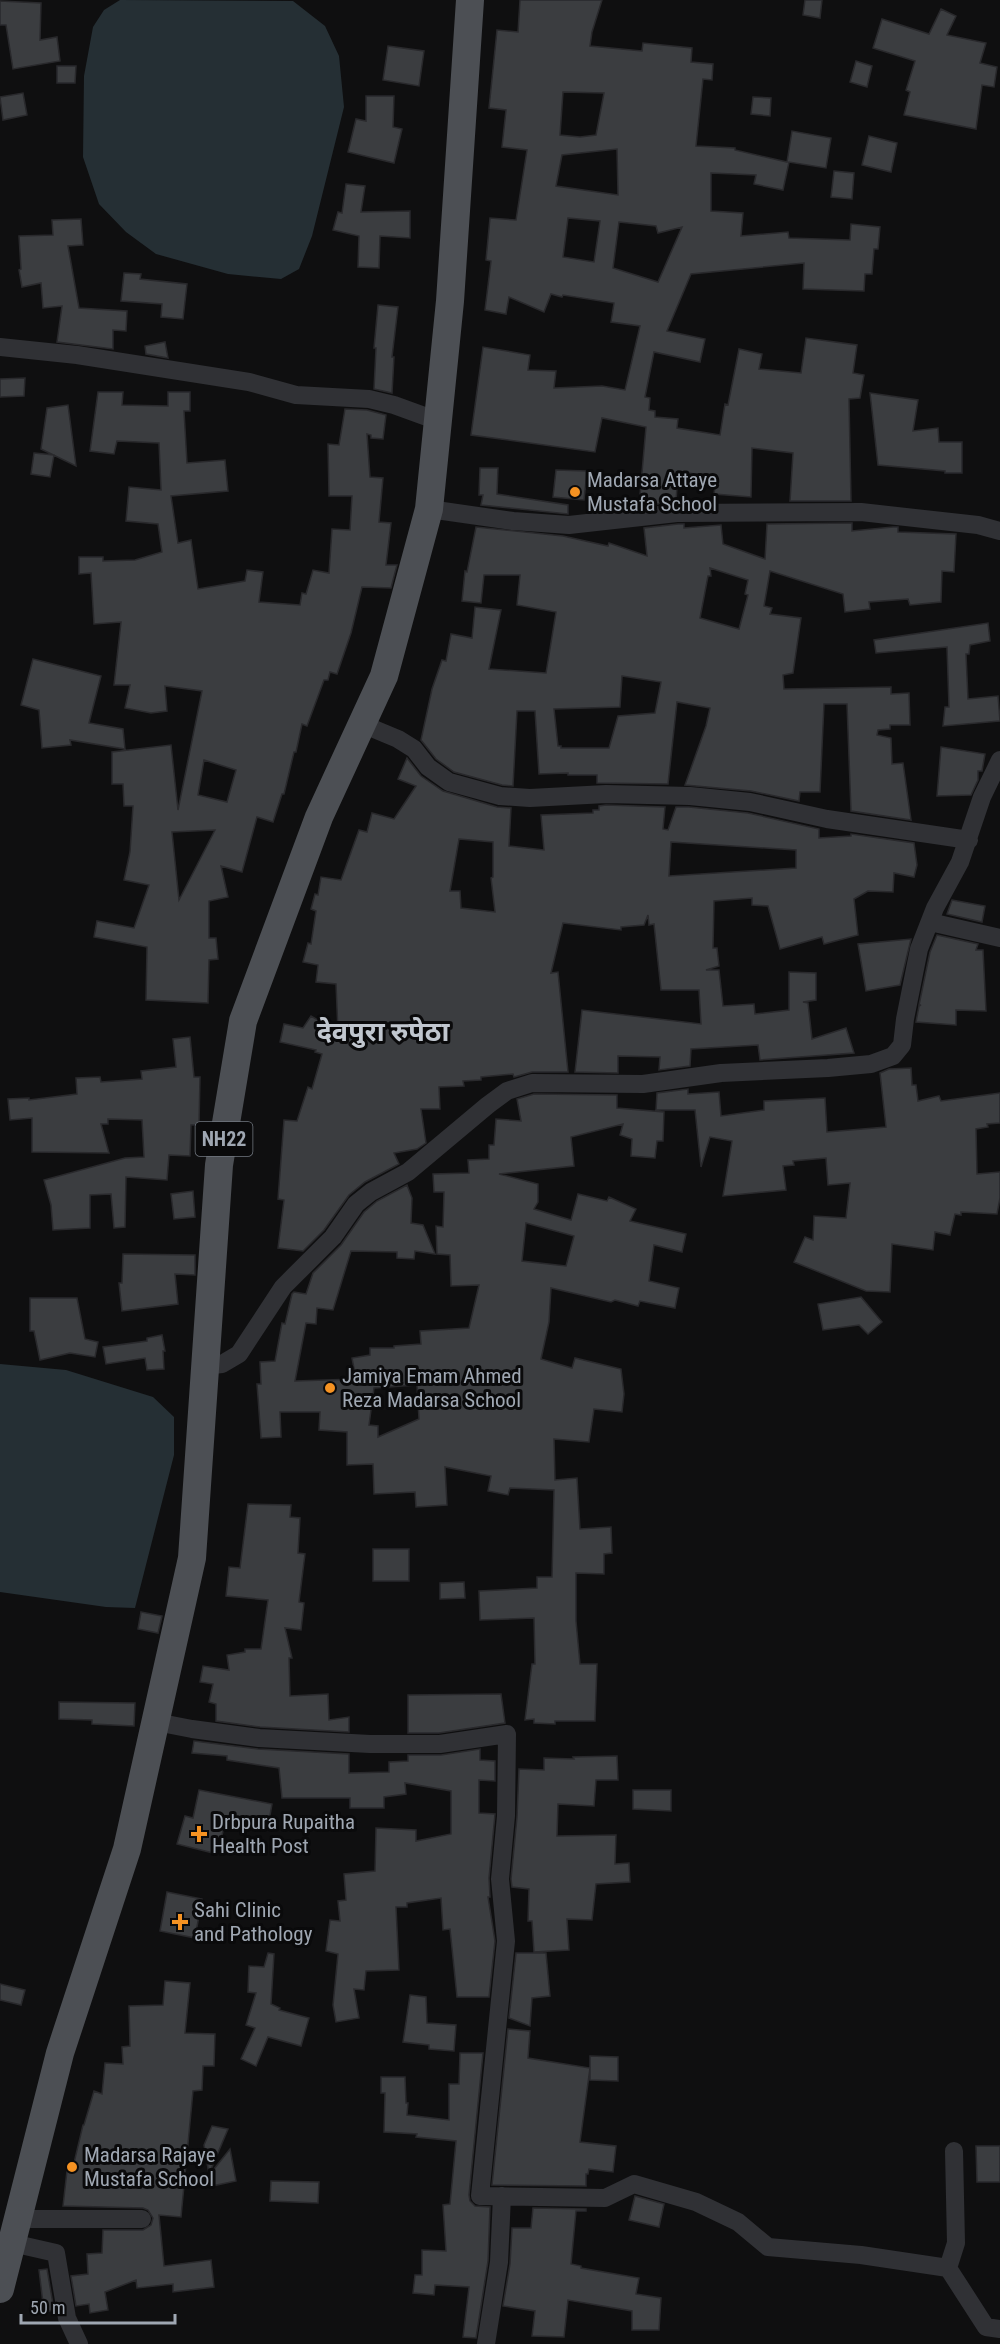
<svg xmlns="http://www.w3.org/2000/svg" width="1000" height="2344" font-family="'Roboto Condensed','Noto Sans Devanagari',sans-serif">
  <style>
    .water { fill: #252f34 }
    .building { fill: #3b3d40; stroke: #29292c; stroke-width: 1.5; fill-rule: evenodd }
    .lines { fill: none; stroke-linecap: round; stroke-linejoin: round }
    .minor { stroke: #303135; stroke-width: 18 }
    .primary { stroke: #4c4f54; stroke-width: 28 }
    .poi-dot { fill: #f59222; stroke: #0a0a0b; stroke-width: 2 }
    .labels { text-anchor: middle; stroke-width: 6; stroke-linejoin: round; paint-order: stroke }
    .shield { fill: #0a0a0b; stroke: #727880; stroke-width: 1.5 }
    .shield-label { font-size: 20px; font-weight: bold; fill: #9fa7b2 }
    .poi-label { font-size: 21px; fill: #9fa7b2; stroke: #0a0a0b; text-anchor: start }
    .district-label { font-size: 27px; font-weight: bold; fill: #c0c6ce; stroke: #0a0a0b }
  </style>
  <rect width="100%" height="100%" fill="#0f0f10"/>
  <path class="water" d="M120,0L293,1L325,26L339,56L344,107L312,236L299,269L281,279L228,274L156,254L126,232L99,204L83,157L84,76L93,27L104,10Z
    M0,1364L66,1370L153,1397L174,1417V1455L135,1608L106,1607L0,1592Z"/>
  <path class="building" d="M520,0H602L592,32L590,46L642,51L643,43L692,48L691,62L713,64L712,80L703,79L696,146L735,148V150L787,162L792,131L831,138L826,168L789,162L783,190L754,184L756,175L711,173V211L743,213L741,236L788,232L789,238L850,240L851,224L880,227L878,249H874L872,274H865L864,291L803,289L804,263L691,274L667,331L705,339L700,362L654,352L645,397L650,398L649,410L655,411V417L678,419L677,428L720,435L725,404L728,405L739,349L762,354L759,369L801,373L806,338L857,345L853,373L864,375L860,398L849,399L851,501H790L793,453L752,448L751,497L714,494L716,478L678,471L676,502L639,506L646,427L602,418L595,452L471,435L483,347L530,355L528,370L556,371L554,388L602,386L625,390L640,326L611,322L614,303L563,295L562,297L551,294L544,312L509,297L506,314L485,310L491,261L486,260L490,218L516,220L527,150L502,147L506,110L489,108L497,30L518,32ZM563,92L604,93L596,135L580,137L560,135ZM617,149L618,195L556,186L562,155ZM568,218L600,221L594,262L563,257ZM619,222L656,226L658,233L682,227L658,282L613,268Z
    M805,0H822L820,18L803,15Z
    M0,1L41,3L40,40L57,37L60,61L13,69L6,25H0Z
    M941,9L956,16L947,35L986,43L980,63L997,67L994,87L982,85L976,129L904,115L910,92L906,90L915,61L873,48L882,19L929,34Z
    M388,46L424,51L419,86L383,80Z
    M856,61L872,66L867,87L850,82Z
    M57,66H76L75,83H57Z
    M23,93L27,115L3,120L0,97Z
    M366,96H394L393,127L402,129L394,163L348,152L356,119L366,121Z
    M753,97L771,98L770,116L751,114Z
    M869,136L897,143L891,172L862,165Z
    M834,171L854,173L852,199L831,197Z
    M346,184L365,186L361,212L410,211V238L380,236L379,268L358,267L359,236L333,230L338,212L342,213Z
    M81,219L83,245L68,246L79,308L127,311L126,331L113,330V349L57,342L62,306L43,308L41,283L22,287L19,270L21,269L19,236L53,235L52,220Z
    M124,273L141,274L140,279L187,284L183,319L161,317L162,304L121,301Z
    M378,305L398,307L392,357H394L392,393L374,389L376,348H374Z
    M165,342L168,358L146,354L145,346Z
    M25,378L24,396L0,397V379Z
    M98,392H123L122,405L168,406V392H190V411H184L187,463L225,460L228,491L171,496L178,543L191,540L198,589L245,581L247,570L263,572L259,602L300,605L302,593L306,594L313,570L329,573L332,529L350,530L352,496H329L328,444L339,445L345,409L367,410L386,415L383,439L371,438V435L367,434L370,477L383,478L379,522L391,523L386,565H397L391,588L362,587L351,633L337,674L330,672L328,680H324L307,726L302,724L296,752H294L284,794H282L273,822L257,817L242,872L221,866L228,897L209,901V938H216L218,959L209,960L208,1003L146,1000L147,947L94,937L97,921L134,928L149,885L124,880L130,852L133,806H124L123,784H112V752L171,745L178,810L202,691L165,686L167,711L151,713L125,708L130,685H114L121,622L94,624L91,573L79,574V557H103V561L135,560L162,552L158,524L126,521L129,487L161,490L159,443L117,441L114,454L90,451ZM204,760L236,770L227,802L198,795ZM215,830L179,900L172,832Z
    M870,393L918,400L913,431L938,428L939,442H962V473H945V471L878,465Z
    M68,405L76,466L41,449L47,408Z
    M34,453L54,455L50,477L31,474Z
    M480,468H498L497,494L568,505V514L481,505L483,495H479Z
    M556,470L587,471L584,500L553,497Z
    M852,523V531L893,527H898V532L956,534L954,572L942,571L941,602L910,605L908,599L869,602L870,609L845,612L843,594L770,571L764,606L772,608L770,614L801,618L793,673L783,675L784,689L891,687V694L909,693L910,725H890V729L878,730L877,735L891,738L892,764L903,763L911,820L851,811L847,704H824L820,792H800L799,801L751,791L685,785L706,726L710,708L677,702L668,784L597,783V775H568V773L539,774L535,711H517L513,786L502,785L454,772L436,759L421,740L432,689L442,660L446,661L451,634L472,638L475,607L501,610L489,669L546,673L556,612L517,605L520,575H484L481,603L462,601L465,571L467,572L476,527L563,536L608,546L609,543L647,556L644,528L678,524H684V528L721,525L723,544L765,559L767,524ZM710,568L748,580L745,594L748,595L739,629L700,618L708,576H711ZM622,676L661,682L655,713L618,716L609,748H561V746H558L554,709L620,707Z
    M988,623L990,641L970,645L969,654H966L968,699L998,696L1000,721L943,726L945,707H949L947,647L876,653L874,640Z
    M33,659L101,676L89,723L123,729L125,749L70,740L71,745L42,748L39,710L21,705Z
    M941,747L985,754L982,771H978V780L971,795L937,796Z
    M407,758L421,776L443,791L497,807L511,808L509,846L544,850L541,815L593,813V810H599V806L606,805L665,807L663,829L668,830L676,807H689L748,813L819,829V838L851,836V834L914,843L917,865L914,877L894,873L893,892L868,891L854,899L858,935L824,944L822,937L780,949L768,906L752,905V898L714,901L713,948H717L719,966L706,970H719L723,1006L754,1004L755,1014L789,1010V972L816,973V1000L803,1002L808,1003L812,1039L846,1028L854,1053L760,1060L758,1045L691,1049L690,1066L659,1070L660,1057L618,1056V1073L575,1072L582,1010L701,1024L699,990H661L654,924L649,925L648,915L644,925L621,927V930L563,923L551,973L558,972L568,1072H532L514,1077L513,1074L481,1077V1080L463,1081L464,1086L439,1087L440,1109H421L426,1143L417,1149L394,1153L399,1164L365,1182L349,1195L324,1230L303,1251L278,1248L284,1200L278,1199L284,1120L297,1121L308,1087L312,1089L322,1054L315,1052L316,1050L280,1042L284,1024L303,1028L311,1016L338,1032L336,984L316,982L318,965L303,962L308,943L311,944L316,911L311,909L315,894L318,895L321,877L341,880L359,830L367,832L372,813L394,819L416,786L398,779ZM459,839L493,842V877L491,878L495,912L461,908L460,891H450ZM671,842L796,850V868L669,876Z
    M952,900L985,906L982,922L947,914Z
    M937,935L978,944L976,950H983L986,1011L956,1010V1025L916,1022L919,1006L921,1005H919L930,952Z
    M911,939L900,985L866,991L858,944Z
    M190,1037L194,1077H200L199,1125H191L190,1156L169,1155L167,1180L126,1177L125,1227L114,1228L111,1194L90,1195V1228L53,1230L51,1205L44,1180L125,1158L144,1157L142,1120L108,1119V1124H101L109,1153L32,1152V1118L10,1120L8,1099L29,1098V1100L77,1094L76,1078L100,1077L101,1082L142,1079L141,1071L176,1067L173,1039Z
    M911,1068L912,1085H916L918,1101L939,1096L941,1101L1000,1093V1123L987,1124L988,1127L976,1129L977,1174L1000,1172V1198L997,1214L961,1212V1215L955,1214L950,1235L935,1232L933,1250L892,1244L890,1292L866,1291L794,1262L805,1237L813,1240L814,1216L846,1218L850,1183L828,1185L826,1158L793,1161L794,1165L783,1166L786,1190L723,1196L732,1141L710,1137L701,1167L695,1110H656L657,1093L688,1089V1094L719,1092L721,1116L764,1110V1101L825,1098L827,1132L886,1127L880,1073L889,1069Z
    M534,1094L617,1095V1108L664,1112L663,1141H657L655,1158L631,1156L632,1139L620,1135L623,1124L571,1137L574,1166L499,1174L538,1184V1202L534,1209L571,1220L578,1194L607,1201L609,1197L636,1209L630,1221L686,1234L682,1252L654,1245L649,1281L679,1288L675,1308L640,1301L638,1306L615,1300L611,1302L551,1288L549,1322L541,1359L572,1368L575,1358L621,1369L624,1394L622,1412L594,1409L589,1442L554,1439L555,1480L577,1478L580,1529L611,1527L612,1553L604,1554V1574L576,1573V1621L580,1664H597L595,1721H555V1724L534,1723V1719L525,1720L532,1664H535L534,1618L480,1620L479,1591L537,1588V1577H552L554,1490L510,1488L508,1495L488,1491L491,1476L445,1467L447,1505L416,1507L415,1492L374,1494L373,1464L347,1465V1432L319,1430L320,1412H280L281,1437L261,1438L257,1384H261L260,1362L275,1361L282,1323L285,1324L292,1294L294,1292L306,1294L313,1273L341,1245L364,1212L377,1201L407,1185L412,1198L411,1223L423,1225L435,1254L415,1251L414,1259L397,1258V1252L351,1251L333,1310L317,1308L316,1324L306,1323L295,1381L356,1379L352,1358L370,1355V1348H394V1346L421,1344L420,1331L469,1328L479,1285L451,1286L450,1255L437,1254L436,1226L443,1227L444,1192H434L433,1174L469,1173L468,1160L489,1159V1145H494L496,1119L521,1121L517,1099ZM526,1223L574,1236L566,1266L522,1261ZM417,1385L419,1419L378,1437V1426L369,1425L374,1388Z
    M193,1191L195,1217L174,1219L171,1194Z
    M123,1254L195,1255V1275L175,1274L178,1304L122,1311L119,1283H122Z
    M861,1297L882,1322L868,1334L859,1325L823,1330L818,1304Z
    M30,1298H77L85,1339L98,1342L95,1357L70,1353L40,1360L34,1331H30Z
    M162,1335L165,1351H163L164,1369L147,1370L145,1358L106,1364L103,1347L147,1341V1338Z
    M248,1504L291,1505L290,1517L300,1518L298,1553L305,1554L299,1602L304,1603L301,1630L285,1628L292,1658H289L290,1696L328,1694L329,1720L349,1717V1732L260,1727L216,1721V1704L209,1702L213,1684L200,1682L203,1666L229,1670L227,1655L245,1652V1649H261L268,1600L226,1596L229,1567L240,1568Z
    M373,1549H409V1581H373Z
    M464,1582L465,1598L440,1599V1583Z
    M141,1612L162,1616L158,1633L138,1629Z
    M501,1694L505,1723L439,1733H408V1695Z
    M59,1702L135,1703L134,1726L92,1724V1720L59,1719Z
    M194,1741L258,1749L349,1754V1773L389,1772V1762L408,1761V1755H441L480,1749V1760L495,1761V1781L479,1780V1813L495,1814L489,1878L490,1897H488L495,1941L489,1997H457L450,1929L443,1930L441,1898L407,1903V1907H396L399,1970L366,1971L364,1990L354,1989L359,2018L336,2022L333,2005L338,1954L326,1951L330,1920L340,1921L338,1901L346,1900L344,1874L375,1871L376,1828L416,1830V1841L451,1834V1791L405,1783L406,1794L384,1797V1808H350V1798H282L279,1768L227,1760V1756L192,1753Z
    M617,1756L618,1780H596L594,1806L558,1804L557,1836L616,1835L615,1864L629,1863L630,1882L596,1884L592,1920L567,1919L569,1950L534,1952L532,1921H528L529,1889L512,1887L511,1879L517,1817L519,1769L544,1770V1758L574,1759L573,1757Z
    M199,1790L272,1804L268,1827L226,1820L217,1854L177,1844L185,1816L193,1818Z
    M633,1790H671V1811L633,1809Z
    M167,1892L202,1899L195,1938L160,1931Z
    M268,1953L274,1954L271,2004L280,2008L279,2010L309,2018L301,2046L268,2037L256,2066L241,2059L255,2028L246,2025L256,1993L248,1992L249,1966L264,1967Z
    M516,1953H546L550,1996L532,1998L530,2026L509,2018Z
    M165,1981L190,1983L185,2033L215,2034L214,2066H203L202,2090L193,2091L181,2217L159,2215L164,2266L211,2260L214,2287L173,2292V2284L137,2288L136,2280L105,2292L108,2310L90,2313L89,2304L76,2306L71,2276L88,2274L87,2254L102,2253L103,2230H143L151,2225L153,2218L148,2210L143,2208L63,2206L68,2162L74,2163L83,2125H84L94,2091L102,2094L105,2063L123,2064L122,2047L130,2046L129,2006L163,2005Z
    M0,1984L25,1990L21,2005L0,2000Z
    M410,1995L426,1997L427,2023L456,2025L454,2051L429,2049V2045L403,2042Z
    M508,2029L530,2031L528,2058L590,2068L580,2142L616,2146L613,2172L589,2169L588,2174H586V2186L492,2185Z
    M460,2053H483L469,2195L470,2201L475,2206L490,2207L488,2261L476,2338L463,2337L469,2287L435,2285L434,2295L413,2293L415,2275H422V2250L446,2251L443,2205L450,2204L456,2141L416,2137L417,2134L384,2132L385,2093H381V2077H405L406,2103H408L407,2115L449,2120V2084H459Z
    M590,2056L618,2057V2081L590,2080Z
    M212,2126L228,2129L209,2174L204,2145Z
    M976,2146H1000V2182H977Z
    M230,2149L236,2181L212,2186L210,2174Z
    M271,2181L319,2182L318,2203L270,2201Z
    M635,2196L664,2204L659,2227L629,2220Z
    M533,2208L586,2209V2211H576L571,2264L581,2266V2268L639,2278L636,2294L661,2298L659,2330H632V2311L568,2300L564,2337L532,2336L535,2311L503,2306L510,2264L512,2228H531Z
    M47,2269L54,2310L44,2312L39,2270Z"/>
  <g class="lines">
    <path class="minor" d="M0,347L77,355L249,382L296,395L369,399L394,405L438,421
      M429,509L513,521L569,525L677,513L861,512L978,525L1000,531
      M362,724L398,739L414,749L428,767L449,782L500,796L530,798L606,794L690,796L750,802L827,819L969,840
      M930,922L1000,938
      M205,1366L222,1364L239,1354L283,1287L333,1237L356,1204L371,1192L408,1172L488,1105L507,1091L532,1083L643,1084L721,1073L828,1068L871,1064L893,1056L902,1045L905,1019L919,949L935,908L960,862L982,797L1000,760
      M156,1722L192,1729L259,1738L370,1744H440L507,1734L506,1816L500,1879L506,1941L480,2196L605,2198L634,2184L696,2202L738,2222L768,2247L861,2255L948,2268L986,2327L1000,2329
      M18,2219H142
      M12,2243L56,2253L67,2318L79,2344
      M948,2268L956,2243L954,2151
      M486,2344L499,2262L502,2196"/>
    <path class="primary" d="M0,2289L60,2053L127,1849L192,1558L219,1165L243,1021L319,817L384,676L429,509L450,301L470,0"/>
  </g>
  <g class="poi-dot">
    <circle cx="575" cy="492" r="6"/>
    <circle cx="330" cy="1388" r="6"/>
    <path d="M196 1825h6v6h6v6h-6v6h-6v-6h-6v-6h6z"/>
    <path d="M177 1913h6v6h6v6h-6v6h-6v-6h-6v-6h6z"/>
    <circle cx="72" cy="2167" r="6"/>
  </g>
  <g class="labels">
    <rect class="shield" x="195.5" y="1122" width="57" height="34" rx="4.5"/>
    <g class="shield-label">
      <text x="224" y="1146">NH22</text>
    </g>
    <g class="poi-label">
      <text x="587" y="487">Madarsa Attaye<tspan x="587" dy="24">Mustafa School</tspan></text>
      <text x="342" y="1383">Jamiya Emam Ahmed<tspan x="342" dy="24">Reza Madarsa School</tspan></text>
      <text x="212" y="1829">Drbpura Rupaitha<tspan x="212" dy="24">Health Post</tspan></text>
      <text x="194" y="1917">Sahi Clinic<tspan x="194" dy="24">and Pathology</tspan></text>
      <text x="84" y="2162">Madarsa Rajaye<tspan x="84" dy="24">Mustafa School</tspan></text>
    </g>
    <g class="district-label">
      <text x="383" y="1041">देवपुरा रुपेठा</text>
    </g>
  </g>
  <path d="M21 2314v9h154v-9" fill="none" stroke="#9fa7b2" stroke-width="3"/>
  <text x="30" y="2314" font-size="18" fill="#9fa7b2" stroke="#0a0a0b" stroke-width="4.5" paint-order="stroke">50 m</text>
</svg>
